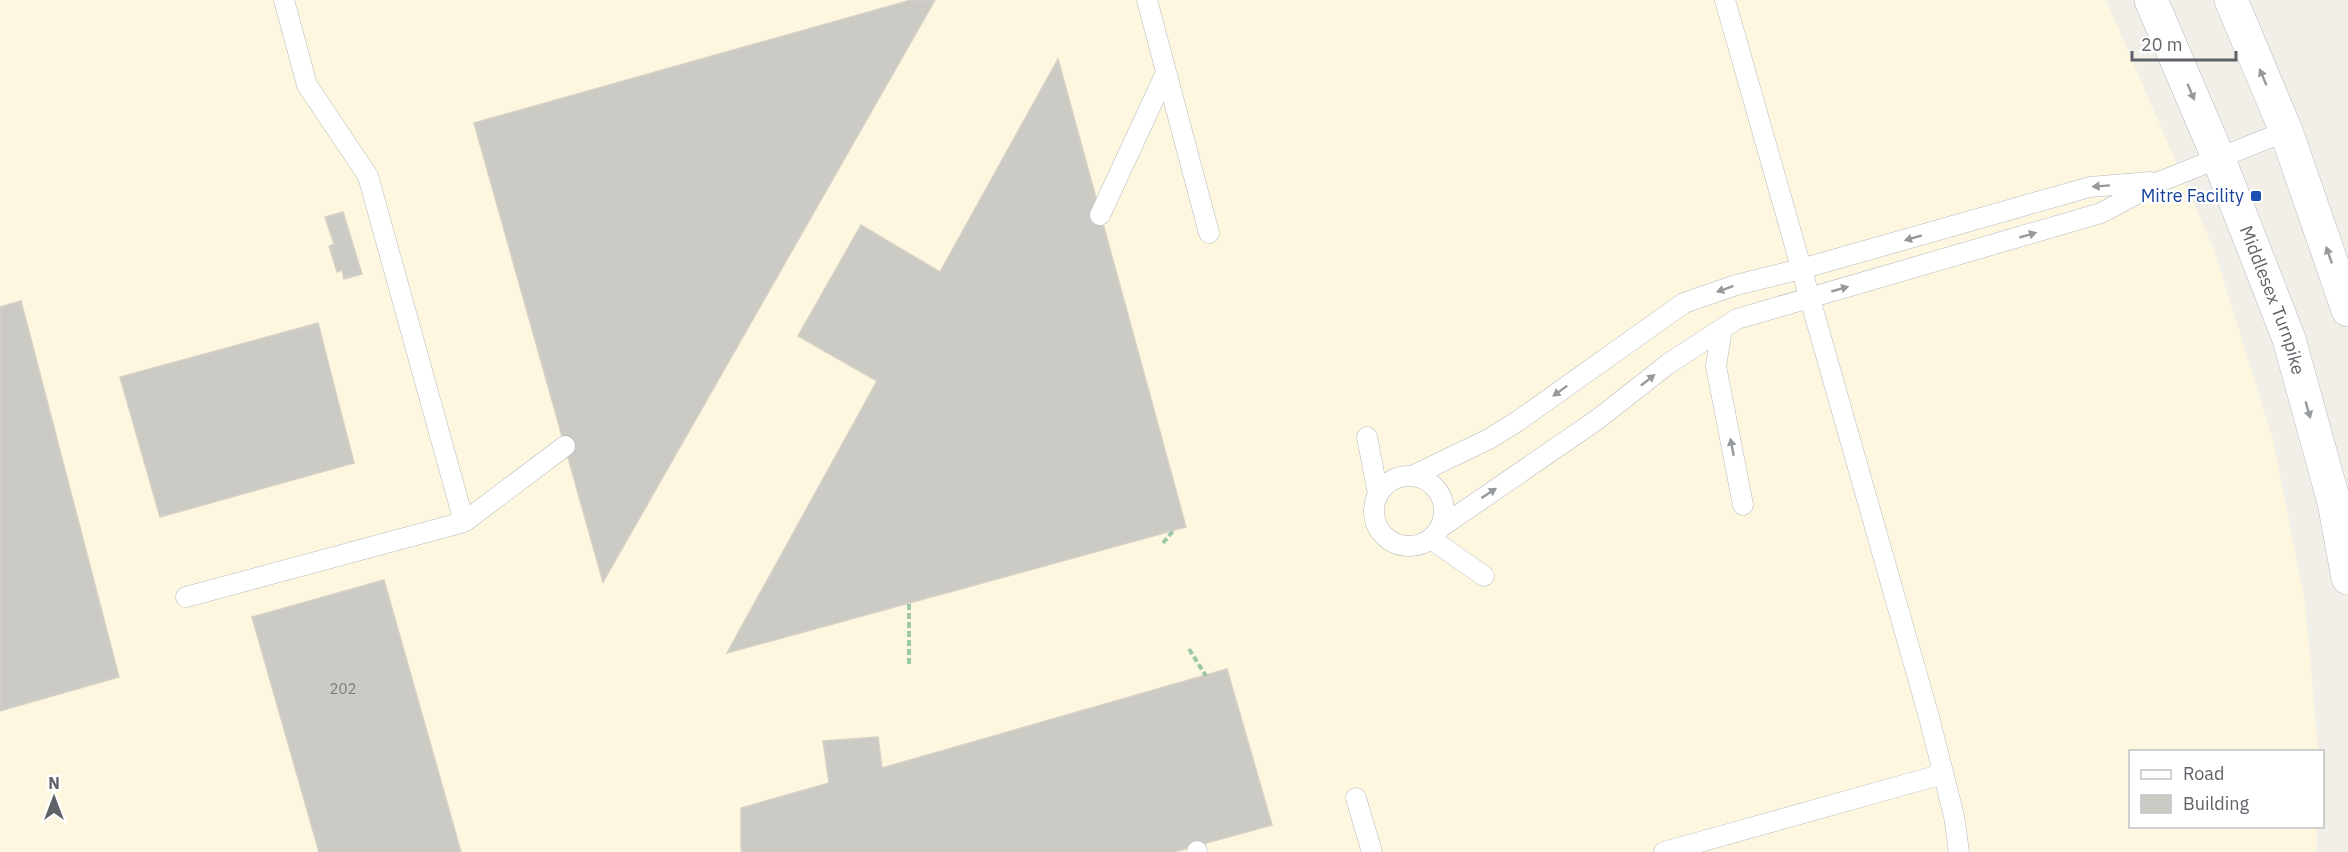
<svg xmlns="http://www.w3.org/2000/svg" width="2348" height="852" font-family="'IBM Plex Sans',sans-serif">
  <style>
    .commercial { fill: #fef7e0 }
    .building { fill: #cccac5; stroke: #d6d1c6; stroke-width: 1.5 }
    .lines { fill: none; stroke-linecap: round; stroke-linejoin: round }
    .service-casing { stroke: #b5b8bc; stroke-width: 21 }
    .secondary-casing { stroke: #b6babf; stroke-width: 34 }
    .path { stroke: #9cc7a9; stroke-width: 4; stroke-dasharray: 6 3; stroke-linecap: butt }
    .service { stroke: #fff; stroke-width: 20 }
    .secondary { stroke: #fff; stroke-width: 33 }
    .oneway { fill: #979a9d }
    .transit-dot { fill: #1a4fb4; stroke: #fff; stroke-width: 2 }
    .labels { text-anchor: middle; stroke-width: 4.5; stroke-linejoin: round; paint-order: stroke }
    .number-label { font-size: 15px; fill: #7a7d7f }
    .transit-label { font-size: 18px; fill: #164399; stroke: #fff; text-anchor: end }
    .street-label { font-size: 18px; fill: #5f6368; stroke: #fff }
  </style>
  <rect width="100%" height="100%" fill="#f1efe8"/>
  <path class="commercial" d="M0,0H2106L2214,250L2273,440L2305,603L2318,750L2130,752V826L2317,827V852H0Z"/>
  <path class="building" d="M911,0H935L603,582L474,123Z
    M1058,59L1186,527L727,653L877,381L798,336L861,225L940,272Z
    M343,212L362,274L344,279L342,270L337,272L329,246L334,244L325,217Z
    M21,301L119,677L0,711V307Z
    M318,323L354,463L160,517L120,377Z
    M384,580L435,760L461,852H319L252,617Z
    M1227,669L1272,825L1174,852H742L741,848V808L829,783L823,741L878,737L882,768Z"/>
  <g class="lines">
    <g class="service-casing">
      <path id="service" d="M1147,0L1209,233
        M1725,0L1929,717L1954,816L1959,852
        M1100,215L1166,73
        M1722,329L1716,366L1743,505
        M1367,437L1378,494
        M1374 511a35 35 0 1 1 70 0a35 35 0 1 1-70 0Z
        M1412,476L1489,439L1518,421L1684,303L1736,285L1801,269L2090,187L2150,182
        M464,522L565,446
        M1441,527L1598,419L1668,364L1737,319L2101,213L2159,182L2286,131
        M1431,539L1484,576
        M186,597L464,522L368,176L307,85L284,0
        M1356,798L1372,852
        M1197,851V852
        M1664,852L1943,774"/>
    </g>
    <g class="secondary-casing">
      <g id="secondary">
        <path id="s1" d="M2151,0L2218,157L2289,339L2334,502L2348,578"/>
        <path d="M2231,0L2286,131L2348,310"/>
      </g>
    </g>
    <path class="path" d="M1163,543L1173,531
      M909,604V665
      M1189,649L1206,676"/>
    <use href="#service" class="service"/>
    <use href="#secondary" class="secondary"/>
  </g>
  <defs><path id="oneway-solid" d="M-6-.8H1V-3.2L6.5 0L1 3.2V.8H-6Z" transform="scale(1.5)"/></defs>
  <g class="oneway">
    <use href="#oneway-solid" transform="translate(2263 77) rotate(-113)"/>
    <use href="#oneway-solid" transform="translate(2191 92) rotate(67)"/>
    <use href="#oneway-solid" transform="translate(2101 186) rotate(176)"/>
    <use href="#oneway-solid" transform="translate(2028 235) rotate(-16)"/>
    <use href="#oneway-solid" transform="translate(1913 238) rotate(164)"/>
    <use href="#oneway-solid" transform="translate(2329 255) rotate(-109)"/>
    <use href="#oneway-solid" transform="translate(1725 289) rotate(160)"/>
    <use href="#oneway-solid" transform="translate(1840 289) rotate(-16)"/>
    <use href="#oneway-solid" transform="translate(1648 380) rotate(-38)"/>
    <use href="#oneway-solid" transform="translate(1560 391) rotate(144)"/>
    <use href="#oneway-solid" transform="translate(2308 410) rotate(74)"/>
    <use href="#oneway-solid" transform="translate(1732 447) rotate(-101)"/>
    <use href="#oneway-solid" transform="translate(1489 493) rotate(-33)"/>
  </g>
  <rect class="transit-dot" x="2250" y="190" width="12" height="12" rx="3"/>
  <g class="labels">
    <g class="number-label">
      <text x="343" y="694">202</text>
    </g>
    <g class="transit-label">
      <text x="2244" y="202">Mitre Facility</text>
    </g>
    <g class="street-label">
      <text dy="6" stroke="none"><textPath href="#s1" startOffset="324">Middlesex Turnpike</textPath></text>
    </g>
  </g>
  <rect x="2129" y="750" width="195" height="78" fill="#ffffff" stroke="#bfc1c3" stroke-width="1.5"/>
  <rect x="2141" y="770" width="30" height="9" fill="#ffffff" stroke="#bfc1c3" stroke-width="1.5"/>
  <text x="2183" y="780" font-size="18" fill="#5f6368">Road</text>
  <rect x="2141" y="795" width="30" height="18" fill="#cccac5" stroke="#bfc1c3" stroke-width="1.5"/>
  <text x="2183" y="810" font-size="18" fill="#5f6368">Building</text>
  <g transform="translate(54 798)" stroke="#ffffff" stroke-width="4.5" paint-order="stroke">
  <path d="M0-4.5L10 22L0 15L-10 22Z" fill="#5f6368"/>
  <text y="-9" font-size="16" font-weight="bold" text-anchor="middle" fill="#5f6368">N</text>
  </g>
  <path d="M2132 51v9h104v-9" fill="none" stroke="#5f6368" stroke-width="3"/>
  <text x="2141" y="51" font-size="18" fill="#5f6368" stroke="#ffffff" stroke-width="4.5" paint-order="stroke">20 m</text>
</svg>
